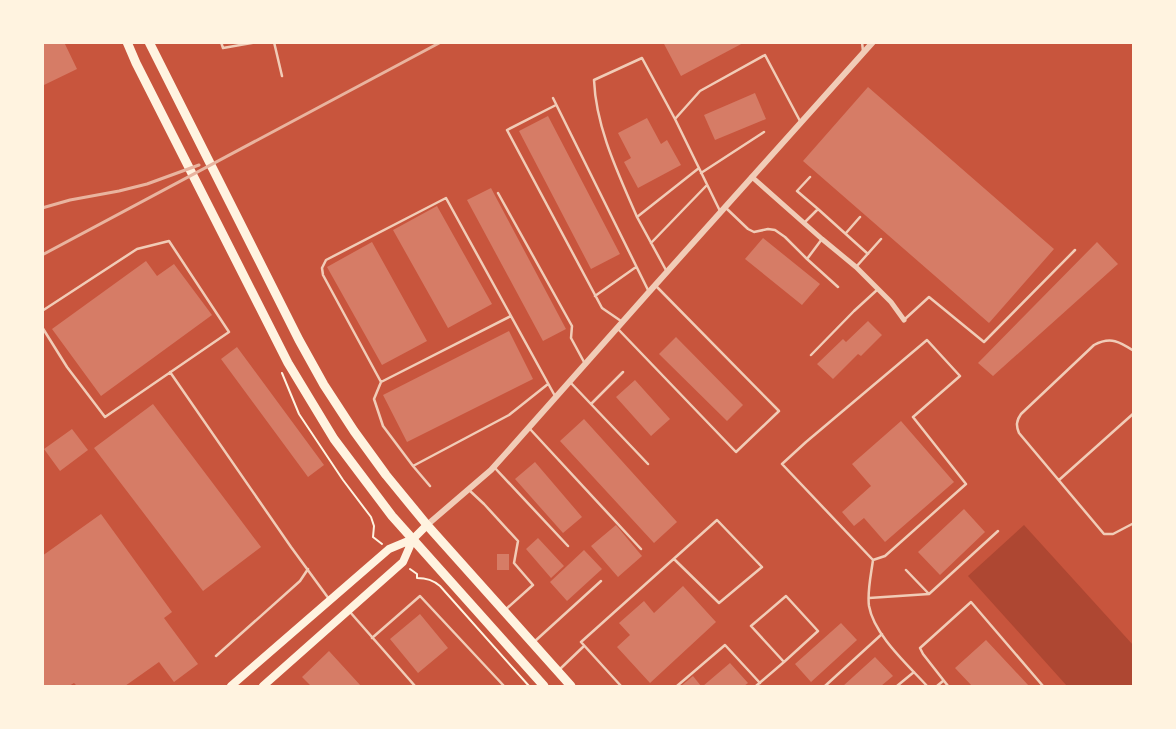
<svg xmlns="http://www.w3.org/2000/svg" width="1176" height="729" font-family="Helvetica,sans-serif">
  <style>
    .green { fill: #ae4732 }
    .building { fill: #d67c66 }
    .lines { fill: none; stroke-linecap: round; stroke-linejoin: round }
    .path { stroke: #fff3e0; stroke-width: 2 }
    .service { stroke: #f1ccb7; stroke-width: 2.5 }
    .minor { stroke: #f1ccb7; stroke-width: 5 }
    .tertiary { stroke: #f1ccb7; stroke-width: 6 }
    .secondary { stroke: #fff3e0; stroke-width: 8 }
    .trunk { stroke: #fff3e0; stroke-width: 9 }
    .rail { stroke: #e9b49f; stroke-width: 3 }
  </style>
  <rect width="100%" height="100%" fill="#c8553d"/>
  <path class="green" d="M1024,525L1133,645V686H1067L968,576Z"/>
  <path class="building" d="M42,42H64L77,69L44,85L42,81Z
    M663,42H745L681,76Z
    M868,87L1054,249L989,323L803,161Z
    M755,93L766,119L715,140L704,115Z
    M548,116L620,254L591,269L519,131Z
    M647,118L661,144L667,140L681,165L638,188L624,162L631,158L618,133Z
    M491,188L566,329L543,341L467,200Z
    M437,206L492,304L448,328L393,230Z
    M763,238L820,284L802,305L745,259Z
    M372,242L427,341L382,365L327,267Z
    M1097,242L1118,264L993,376L978,363Z
    M146,261L157,276L174,264L212,315L101,396L52,329Z
    M868,321L882,335L861,356L858,354L833,379L817,364L843,339L846,342Z
    M509,331L533,379L407,442L383,395Z
    M676,337L743,405L727,421L659,354Z
    M237,347L324,465L308,477L221,359Z
    M635,380L670,419L651,436L616,397Z
    M153,404L261,547L203,591L94,448Z
    M584,419L677,522L654,543L560,441Z
    M901,421L954,482L885,542L864,518L854,526L842,512L871,486L852,464Z
    M72,429L88,450L60,471L44,449Z
    M535,462L582,517L563,533L515,479Z
    M964,509L985,532L940,575L918,552Z
    M101,514L172,612L164,618L198,664L174,682L159,662L125,686H77L74,683L69,686H42V556Z
    M616,525L642,556L618,577L591,546Z
    M538,538L564,566L551,578L526,549Z
    M584,550L602,569L567,601L550,582Z
    M497,554H509V570H497Z
    M683,586L716,622L650,683L617,647L630,635L619,623L644,601L654,613Z
    M420,614L448,648L418,673L390,639Z
    M841,623L857,640L811,682L795,664Z
    M986,640L1029,686H972L955,668Z
    M329,651L361,686H311L302,677Z
    M875,657L893,676L881,686H843Z
    M730,663L748,683L744,686H703Z
    M693,676L701,686H681Z"/>
  <g class="lines">
    <path class="path" d="M282,373L299,414L343,480L371,517L374,526L373,537L382,544
      M410,569L417,574V578C427,578 433,580 440,586L529,686"/>
    <path class="service" d="M221,42L223,48L258,42
      M274,42L282,76
      M862,42L863,51
      M553,98L648,290
      M556,105L507,130L602,308L621,321
      M701,173L764,132
      M498,193L572,326L571,338L584,362
      M726,208L748,229L754,232L768,229L775,230L785,237L807,259L838,287
      M818,209L868,254
      M720,211L675,119L700,91L765,55L800,121
      M637,217C618,173 596,128 594,80L642,58L675,119
      M804,223L818,209L797,191L810,177
      M846,233L860,217
      M651,243L707,185
      M807,259L822,239
      M856,267L881,239
      M667,272L637,217L699,168
      M595,296L636,267
      M42,311L137,249L169,241L229,332L105,417L67,367L42,327
      M511,316L381,382L374,399L383,426L413,466L509,415L548,384
      M905,319L929,297L984,342L1075,250
      M618,329L736,452L779,411L656,286
      M1134,351C1120,342 1111,336 1094,345L1021,414C1016,421 1016,426 1019,433L1104,534H1113L1134,523
      M811,355L854,311L877,290
      M170,372L291,547L329,599
      M381,382L323,275L322,268L326,260L446,198L555,396
      M570,382L648,464
      M591,404L623,372
      M530,429L641,549
      M413,466L430,486
      M494,467L568,546
      M1059,480L1134,413
      M469,490L484,504L518,541L514,563L533,585L505,610
      M873,560L885,556L966,484L913,417L960,376L927,340L806,442L782,464L873,560C871,575 867,592 869,606C874,635 908,665 927,686
      M906,570L929,594
      M786,596L818,631L784,662L751,626Z
      M869,598L929,594L998,531
      M350,612L415,686
      M372,638L420,596L504,686
      M534,642L601,581
      M216,656L300,581L308,569
      M560,669L584,646
      M621,686L581,642L717,520L762,567L719,603L674,559
      M677,686L725,645L760,683
      M756,686L784,662
      M825,686L882,634
      M897,686L914,672
      M937,686L943,681
      M948,686L923,654L920,648L971,602L1043,686"/>
    <path class="minor" d="M752,177L822,239L856,267L891,302L904,320"/>
    <path class="tertiary" d="M427,525L491,470L509,450L649,292L873,42"/>
    <path class="secondary" d="M231,686L389,549L413,539
      M263,686L403,562L413,539L427,525"/>
    <path class="trunk" d="M127,42L136,63L288,363L334,439L392,516L544,686
      M149,42L299,340L324,385L354,431L386,475L427,525L571,686"/>
    <path class="rail" d="M42,208L70,200L119,191L147,184L199,165
      M42,255L441,42"/>
  </g>
  <rect width="1176" height="729" fill="none" stroke="#fff3e0" stroke-width="88"/>
</svg>
